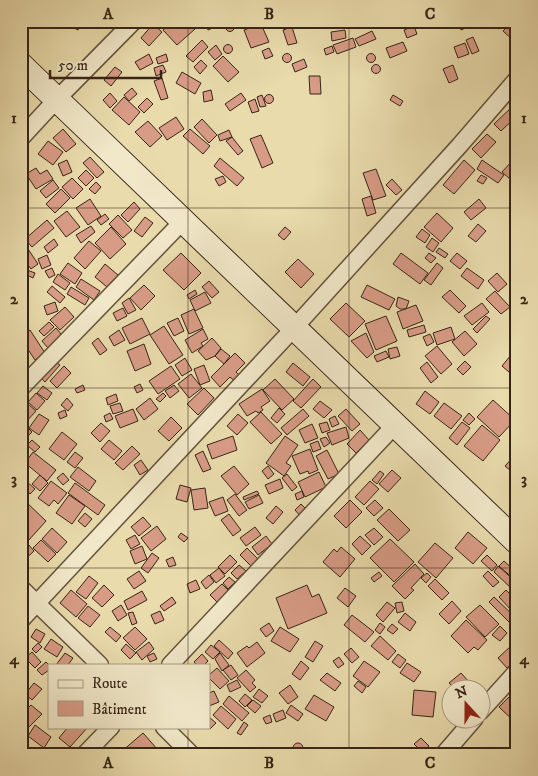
<svg xmlns="http://www.w3.org/2000/svg" width="538" height="776" font-family="'IM FELL DW Pica',serif">
  <style>
    .building { fill: #d89c86; stroke: #382517 }
    .lines { fill: none; stroke-linecap: round; stroke-linejoin: round }
    .street-casing { stroke: #64523c; stroke-width: 19 }
    .secondary-casing { stroke: #382517; stroke-width: 26 }
    .street { stroke: #f1e8c9; stroke-width: 16 }
    .secondary { stroke: #f1e8c9; stroke-width: 24 }
    .grid { fill: none; stroke: #382517; stroke-width: 1; stroke-opacity: 0.55 }
    .neatline { fill: none; stroke: #382517; stroke-width: 2 }
    .grid-label { font-size: 16px; text-anchor: middle; font-weight: bold; fill: #382517 }
  </style>
  <rect width="100%" height="100%" fill="#e9dbac"/>
  <filter id="stains"><feTurbulence type="fractalNoise" baseFrequency=".004" numOctaves="4"/><feColorMatrix values="0 0 0 0 .2 0 0 0 0 .09 0 0 0 0 .02 0 0 0 .5 -.17"/></filter>
  <radialGradient id="worn" r=".72"><stop offset=".6" stop-color="#630" stop-opacity="0"/><stop offset="1" stop-color="#630" stop-opacity=".3"/></radialGradient>
  <path class="building" d="M75,21L82,23L78,30L72,27Z
    M173,21H188L195,29L177,45L163,30Z
    M210,21H226L227,22L208,30L205,23Z
    M284,21H301L287,27Z
    M458,21H466L468,27L461,30Z
    M499,21H505L507,25L498,29L495,23Z
    M225.5 27a4.5 4.5 0 1 1 9 0a4.5 4.5 0 1 1-9 0Z
    M153,24L162,32L149,46L141,38Z
    M261,24L269,42L251,48L244,30Z
    M509,25L517,32L516,43L503,31Z
    M414,26L417,34L407,38L404,30Z
    M292,27L297,43L288,45L283,30Z
    M345,30L346,38L332,41L331,32Z
    M372,31L376,39L359,46L355,39Z
    M473,37L479,51L472,54L466,40Z
    M353,38L356,47L337,54L333,45Z
    M202,40L208,47L193,62L186,56Z
    M403,42L407,51L390,58L386,48Z
    M465,43L469,54L458,58L454,47Z
    M223.5 49a4.5 4.5 0 1 1 9 0a4.5 4.5 0 1 1-9 0Z
    M216,45L222,54L215,60L208,52Z
    M332,46L334,52L326,55L324,49Z
    M269,48L273,56L265,59L262,51Z
    M282.5 58a4.5 4.5 0 1 1 9 0a4.5 4.5 0 1 1-9 0Z
    M366.5 58a4.5 4.5 0 1 1 9 0a4.5 4.5 0 1 1-9 0Z
    M149,54L153,63L140,70L135,62Z
    M166,54L168,61L158,64L156,58Z
    M223,56L239,72L228,82L213,66Z
    M304,59L307,67L295,72L292,64Z
    M201,60L207,66L200,74L194,67Z
    M371.5 69a4.5 4.5 0 1 1 9 0a4.5 4.5 0 1 1-9 0Z
    M163,65L166,72L156,76L154,68Z
    M453,65L458,79L449,83L443,69Z
    M115,67L122,72L111,86L104,80Z
    M182,72L201,83L195,94L176,83Z
    M309,76H320L321,94H310Z
    M162,78L168,98L161,100L154,81Z
    M132,88L137,94L129,101L124,95Z
    M211,90L213,100L204,102L203,92Z
    M110,93L117,101L110,108L103,100Z
    M241,93L246,100L230,111L225,104Z
    M264.5 99a4.5 4.5 0 1 1 9 0a4.5 4.5 0 1 1-9 0Z
    M262,95L266,106L260,107L257,97Z
    M393,95L403,101L400,106L390,100Z
    M124,97L140,112L129,125L112,110Z
    M147,98L153,104L144,113L138,107Z
    M255,99L259,111L252,113L248,102Z
    M512,107L517,112V116L501,131L494,124Z
    M176,117L184,129L167,140L159,128Z
    M202,119L217,135L209,143L194,127Z
    M148,121L162,136L150,147L135,132Z
    M63,129L76,144L66,152L53,138Z
    M190,129L210,146L203,154L183,136Z
    M229,130L232,137L220,141L218,135Z
    M487,134L496,142L481,158L472,149Z
    M261,135L273,163L262,168L250,139Z
    M232,137L243,151L238,155L226,141Z
    M48,141L63,152L53,165L38,154Z
    M90,157L104,172L97,178L83,163Z
    M220,158L244,178L237,186L214,166Z
    M67,160L72,172L63,176L58,164Z
    M464,160L475,170L454,194L443,185Z
    M482,160L504,175L498,183L477,169Z
    M513,160L517,163V171L510,179L502,172Z
    M36,168L40,174L47,170L53,179L36,189L26,174Z
    M376,169L386,196L373,200L363,173Z
    M86,170L94,178L86,186L78,178Z
    M481,175L487,178L483,184L477,181Z
    M223,176L226,182L219,186L215,179Z
    M72,178L83,189L73,199L62,187Z
    M392,179L402,190L396,195L386,185Z
    M53,180L59,188L46,198L40,191Z
    M96,182L101,187L95,194L89,189Z
    M61,189L70,198L55,213L46,204Z
    M371,196L376,213L367,216L362,199Z
    M90,199L101,216L88,225L76,208Z
    M479,199L486,208L471,220L464,212Z
    M134,202L140,209L128,222L121,215Z
    M67,211L80,227L66,237L54,221Z
    M437,213L453,228L441,242L424,227Z
    M105,214L109,219L101,225L97,220Z
    M118,215L132,230L123,238L109,224Z
    M145,217L153,223L142,237L134,231Z
    M47,220L54,228L32,247L25,239Z
    M478,224L486,231L476,242L468,236Z
    M91,226L95,232L81,243L76,235Z
    M111,227L126,244L110,259L95,243Z
    M285,227L291,232L284,240L278,235Z
    M422,229L430,235L425,243L416,237Z
    M432,238L439,243L433,252L426,247Z
    M54,239L58,245L48,253L44,247Z
    M89,241L101,251L85,269L74,258Z
    M439,248L448,254L445,258L436,252Z
    M28,249L38,264L31,269L21,255Z
    M181,253L201,273L184,290L163,270Z
    M401,253L428,273L420,284L393,264Z
    M429,253L436,258L431,263L425,258Z
    M457,253L467,261L460,269L450,261Z
    M47,255L51,265L42,269L38,259Z
    M298,259L314,274L301,288L285,272Z
    M68,263L82,273L75,284L60,274Z
    M437,263L443,268L431,285L424,280Z
    M105,264L118,275L107,287L95,277Z
    M52,268L55,275L49,278L45,271Z
    M467,268L484,280L478,289L461,276Z
    M27,270L35,273L33,278L25,274Z
    M497,273L507,284L498,292L488,281Z
    M58,274L70,283L65,290L53,282Z
    M81,279L100,291L94,300L76,287Z
    M209,281L219,292L212,298L202,287Z
    M144,285L155,296L141,310L130,298Z
    M367,285L395,299L389,310L361,297Z
    M52,286L65,297L60,303L47,292Z
    M71,287L89,298L85,305L67,294Z
    M195,290L197,294L189,299L187,295Z
    M450,290L466,306L459,313L442,297Z
    M495,291L510,307L501,314L486,299Z
    M205,292L211,303L195,311L190,300Z
    M398,297L409,301L406,309H400L396,306Z
    M129,298L136,310L128,314L122,303Z
    M55,302L58,311L47,315L44,306Z
    M346,303L365,321L349,337L330,319Z
    M482,303L489,312L472,325L464,316Z
    M416,305L423,321L403,329L397,312Z
    M65,307L74,317L60,330L50,320Z
    M123,308L127,316L117,321L113,313Z
    M194,309L203,328L189,334L181,315Z
    M386,316L397,341L376,350L365,324Z
    M486,316L490,319L477,333L473,329Z
    M142,318L150,334L130,344L122,328Z
    M178,318L184,331L174,336L167,323Z
    M49,322L54,327L44,336L39,331Z
    M424,325L426,332L409,337L407,330Z
    M164,326L183,355L169,364L150,335Z
    M451,327L455,339L437,345L433,333Z
    M56,328L62,335L48,348L42,341Z
    M203,329L208,339L201,343L203,346L192,353L185,340Z
    M30,330L45,353L35,360L21,339V336Z
    M119,330L125,340L114,346L109,337Z
    M465,331L477,344L464,356L452,342Z
    M366,333L374,352L367,358L351,341Z
    M430,334L434,342L427,346L423,337Z
    M98,338L107,350L100,355L92,343Z
    M212,338L221,348L215,356L206,360L198,351Z
    M144,344L151,364L135,371L127,351Z
    M437,346L452,364L441,374L425,356Z
    M397,347L400,356L390,359L388,349Z
    M221,349L230,356L224,364L215,356Z
    M515,350L517,352V379L502,366Z
    M386,351L389,357L377,362L374,356Z
    M235,353L245,363L236,372L242,378L237,383L230,377L220,387L211,377Z
    M185,358L192,370L182,376L175,365Z
    M465,361L471,367L463,375L457,369Z
    M56,362L60,365L45,382L41,378Z
    M427,362L438,377L431,383L420,368Z
    M293,363L310,377L303,386L286,372Z
    M204,365L210,381L200,385L194,369Z
    M64,366L71,373L57,388L50,381Z
    M171,366L180,379L158,394L149,381Z
    M191,374L202,388L189,398L178,384Z
    M275,379L294,399L282,410L263,390Z
    M313,379L321,387L301,408L293,401Z
    M140,384L143,390L137,393L134,387Z
    M83,385L85,390L77,393L75,389Z
    M174,385L179,391L170,398L165,391Z
    M43,386L52,393L47,400L37,393Z
    M204,388L214,398L198,415L187,404Z
    M262,389L270,401L261,407L263,410L258,413L256,411L247,416L239,404Z
    M425,391L439,402L430,414L416,404Z
    M36,393L45,401L37,410L28,402Z
    M163,393L166,396L160,402L156,399Z
    M116,394L118,401L108,405L106,398Z
    M67,398L73,405L68,411L61,405Z
    M150,398L158,409L144,420L136,409Z
    M493,400L515,420L499,437L477,417Z
    M320,401L332,410L324,418L313,409Z
    M27,403L36,411L25,423L21,420V409Z
    M120,403L123,411L113,414L110,406Z
    M444,403L462,416L451,429L434,416Z
    M279,408L285,414L277,423L271,418Z
    M133,409L138,421L120,428L115,416Z
    M303,409L309,416L287,435L281,428Z
    M346,409L360,424L352,431L338,416Z
    M65,410L67,416L60,419L58,413Z
    M261,412L282,434L271,444L250,422Z
    M110,413L113,419L106,422L104,416Z
    M469,413L475,419L469,425L463,420Z
    M39,414L49,420L39,435L29,428Z
    M238,414L248,423L237,435L227,426Z
    M335,416L339,424L332,427L329,419Z
    M171,417L182,428L169,441L158,431Z
    M327,422L330,430L322,433L319,424Z
    M462,422L470,428L457,445L449,438Z
    M101,423L110,431L100,442L91,433Z
    M24,424L32,432L24,440L21,438V427Z
    M312,424L318,438L305,443L299,430Z
    M482,425L500,440L483,461L464,446Z
    M346,427L349,438L332,445L327,433Z
    M360,430L369,440L356,453L347,444Z
    M62,432L77,444L64,460L49,449Z
    M233,436L237,450L212,459L207,445Z
    M285,436L298,445L286,463L291,466L284,476L266,463Z
    M326,437L330,443L324,447L320,439Z
    M32,440L40,447L35,452L27,445Z
    M109,440L122,451L114,460L101,449Z
    M318,441L321,449L313,452L310,444Z
    M21,442L29,449L21,457Z
    M132,446L140,454L123,470L115,463Z
    M310,449L318,470L309,474L308,471L300,474L292,456Z
    M327,450L339,474L328,479L316,456Z
    M203,451L211,469L203,472L195,455Z
    M33,452L56,470L47,481L25,463Z
    M75,452L83,458L75,468L67,462Z
    M517,453V476L505,466Z
    M141,460L148,470L140,475L134,465Z
    M234,466L249,484L237,495L221,476Z
    M268,466L274,474L268,479L262,471Z
    M78,467L96,481L89,491L70,477Z
    M392,470L401,478L388,492L379,484Z
    M380,471L384,474L377,484L372,480Z
    M319,472L326,487L305,497L298,482Z
    M63,473L69,480L63,485L57,478Z
    M287,474L297,487L292,491L282,478Z
    M40,475L48,483L40,491L32,484Z
    M24,479L35,489L30,494L21,485V481Z
    M280,479L283,488L269,494L265,485Z
    M51,481L67,493L58,504L54,500L49,506L38,498Z
    M370,481L379,489L364,505L355,497Z
    M75,483L105,505L98,515L68,493Z
    M180,485L191,488L187,502L176,499Z
    M205,488L208,508L194,510L191,490Z
    M257,491L259,494L244,500L243,497Z
    M302,491L304,497L297,500L295,494Z
    M235,494L247,510L239,516L227,500Z
    M69,495L85,506L72,524L56,513Z
    M259,495L263,503L249,509L245,502Z
    M223,497L228,511L215,516L209,502Z
    M23,499L46,521L28,541L21,535V501Z
    M350,500L362,512L346,528L334,516Z
    M375,500L383,508L374,516L366,508Z
    M301,504L309,512L302,518L295,510Z
    M276,506L283,512L273,524L266,518Z
    M389,509L410,530L398,541L377,520Z
    M85,513L92,519L85,527L78,521Z
    M229,514L241,530L233,536L221,520Z
    M143,517L151,526L139,536L131,527Z
    M157,526L166,539L151,551L141,538Z
    M255,527L261,535L246,546L240,538Z
    M52,528L67,542L57,553L42,539Z
    M374,528L383,537L374,545L365,535Z
    M468,532L487,548L473,564L455,548Z
    M181,533L188,538L184,542L178,537Z
    M135,535L140,544L131,549L126,540Z
    M266,536L272,544L258,555L252,547Z
    M360,536L371,546L362,555L352,544Z
    M390,539L414,562L394,582L370,558Z
    M41,540L56,554L48,562L33,548Z
    M435,543L453,558L436,578L418,562Z
    M28,544L34,551L21,563V550Z
    M142,546L147,559L135,564L130,551Z
    M341,547L355,559L340,577L323,562L334,549L337,552Z
    M247,548L258,559L251,566L240,555Z
    M152,553L159,558L148,573L141,568Z
    M230,555L237,562L225,574L218,567Z
    M487,555L497,565L492,571L481,561Z
    M173,557L176,565L169,567L166,560Z
    M504,561L517,573L516,581L499,566Z
    M415,564L424,574L411,588L414,590L405,599L392,586Z
    M239,565L246,571L237,579L231,573Z
    M498,566L516,582L511,588L494,572Z
    M219,568L225,576L216,583L210,575Z
    M139,571L146,581L134,589L127,579Z
    M488,571L499,582L493,587L483,576Z
    M379,572L382,576L374,582L371,578Z
    M427,573L431,577L426,583L421,578Z
    M209,575L214,582L206,589L201,582Z
    M89,576L98,583L86,599L76,592Z
    M229,577L235,582L228,589L223,583Z
    M435,579L449,593L442,600L428,586Z
    M196,580L200,589L190,593L187,584Z
    M222,584L229,591L217,602L210,595Z
    M104,585L114,595L102,607L92,598Z
    M307,585L312,597L319,594L327,613L288,629L276,598Z
    M345,588L356,596L348,607L337,598Z
    M71,590L87,604L76,617L60,603Z
    M506,590L517,601V607L512,611L499,597Z
    M142,591L147,600L128,610L124,601Z
    M172,597L176,603L164,611L160,606Z
    M494,597L517,619L512,625L489,602Z
    M452,601L461,611L449,624L439,614Z
    M387,602L395,608L383,622L376,615Z
    M402,602L404,611L397,613L395,603Z
    M121,605L127,615L118,621L112,611Z
    M480,605L499,624L485,637L466,617Z
    M88,606L100,615L90,627L78,618Z
    M160,611L164,620L155,624L151,615Z
    M133,612L137,623L132,625L128,613Z
    M405,613L416,622L410,631L398,622Z
    M352,615L374,632L365,642L344,625Z
    M466,620L487,640L478,650L474,647L468,653L451,636Z
    M269,623L274,631L266,637L260,629Z
    M380,623L385,627L380,634L375,630Z
    M392,624L398,629L393,634L387,630Z
    M500,626L507,633L500,641L492,635Z
    M110,627L121,636L116,642L105,632Z
    M135,627L147,639L135,650L123,638Z
    M280,627L299,639L290,652L271,641Z
    M36,629L45,634L40,643L31,637Z
    M380,636L396,651L388,660L371,646Z
    M51,639L63,647L57,657L44,649Z
    M219,640L233,653L228,659L214,646Z
    M315,641L323,646L313,662L305,657Z
    M149,642L154,649L142,660L136,652Z
    M257,642L265,653L247,667L237,653L247,646L249,648Z
    M38,643L42,647L36,653L32,649Z
    M126,644L136,653L130,659L121,650Z
    M211,645L220,652L213,659L205,652Z
    M511,646L517,653L513,657L515,660L507,668L498,658Z
    M351,648L359,657L352,663L344,654Z
    M32,652L41,662L35,668L25,658Z
    M65,653L73,658L68,665H56Z
    M154,653L157,659L150,662L147,656Z
    M220,653L229,665L222,671L215,659Z
    M202,654L208,661L204,665H197L194,662Z
    M398,654L406,660L400,668L392,662Z
    M339,657L344,664L338,668L333,661Z
    M301,661L309,668L300,680L292,674Z
    M364,661L380,672L368,687L353,676Z
    M46,662L49,665V670L42,675L37,670Z
    M407,663L421,672L414,682L400,673Z
    M231,665L238,675L231,680L223,670Z
    M217,668L229,681L220,689L209,678V675Z
    M246,670L255,680L252,683L256,687L250,692L237,678Z
    M327,673L341,683L335,691L320,680Z
    M461,673L470,683L464,688H454L449,683Z
    M237,680L241,687L230,692L227,685Z
    M358,681L366,687L362,693L354,686Z
    M34,683L42,689L32,700L25,694Z
    M290,685L298,697L288,704L279,693Z
    M259,689L268,696L262,703L253,697Z
    M414,690L436,692L433,717L412,715Z
    M214,691L219,702L209,706V693Z
    M245,694L252,700L245,707L239,701Z
    M21,695L29,702L22,709L21,708Z
    M314,695L334,707L326,721L305,709Z
    M229,696L249,713L242,721L223,704Z
    M509,697L517,705V724L499,707Z
    M253,700L261,706L255,713L247,706Z
    M31,705L42,714L27,729L21,723V715Z
    M291,705L303,714L298,721L286,713Z
    M221,706L236,719L228,729L213,715Z
    M283,710L286,718L276,722L273,714Z
    M270,715L272,722L266,724L263,718Z
    M209,717L216,723L210,729L208,727Z
    M244,722L248,725L241,735L237,733Z
    M35,725L51,737L44,748L28,736Z
    M68,727H88L70,747L59,738Z
    M143,733L158,750L153,755H124L121,752Z
    M421,738L429,746L422,752L414,744Z
    M293 748a5 5 0 1 1 10 0a5 5 0 1 1-10 0Z
    M512,746L517,755H499Z
    M259,747L267,755H260L256,751Z
    M309,747L318,755H302Z"/>
  <g class="lines">
    <g class="street-casing">
      <path id="street" d="M21,138L57,99L134,21
        M21,388L183,221
        M21,588L100,665
        M21,620L294,328L460,145L517,79
        M170,665L395,425
        M480,712L517,671
        M164,727L192,755
        M84,755L111,727
        M443,755L475,718"/>
    </g>
    <g class="secondary-casing">
      <path id="secondary" d="M21,65L517,542"/>
    </g>
    <use href="#street" class="street"/>
    <use href="#secondary" class="secondary"/>
  </g>
  <path class="grid" d="M188,21V665M349,21V755M21,208H517M21,388H517M21,568H517M188,727V755"/>
  <rect width="538" height="776" fill="none" stroke="#e9dbac" stroke-width="55"/>
  <rect x="48" y="664" width="162" height="65" fill="#f1e8c9" stroke="#a79a82"/>
  <rect x="58" y="680" width="25" height="8" fill="#f1e8c9" stroke="#a79a82"/>
  <text x="92" y="688" font-size="15" fill="#382517">Route</text>
  <rect x="58" y="701" width="25" height="15" fill="#d89c86" stroke="#a79a82"/>
  <text x="92" y="714" font-size="15" fill="#382517">Bâtiment</text>
  <g transform="translate(466 704) rotate(339)"><circle r="24" fill="#f1e8c9" stroke="#a79a82"/>
  <path d="M0-4L9 19L0 12L-9 19Z" fill="#8f2418"/>
  <text y="-8" font-size="14" font-weight="bold" text-anchor="middle" fill="#382517">N</text>
  </g>
  <path d="M50 70v8h111v-8" fill="none" stroke="#382517" stroke-width="2.5"/>
  <text x="58" y="70" font-size="15" fill="#382517" stroke="#f1e8c9" stroke-width="4" paint-order="stroke">50 m</text>
  <rect x="28" y="28" width="482" height="720" class="neatline"/>
  <g class="grid-label">
    <text x="108" y="19">A</text>
    <text x="269" y="19">B</text>
    <text x="430" y="19">C</text>
    <text x="14" y="123">1</text>
    <text x="524" y="123">1</text>
    <text x="14" y="304">2</text>
    <text x="524" y="304">2</text>
    <text x="14" y="484">3</text>
    <text x="524" y="484">3</text>
    <text x="14" y="664">4</text>
    <text x="524" y="664">4</text>
    <text x="108" y="768">A</text>
    <text x="269" y="768">B</text>
    <text x="430" y="768">C</text>
  </g>
  <rect width="100%" height="100%" filter="url(#stains)"/>
  <rect width="100%" height="100%" fill="url(#worn)"/>
</svg>
